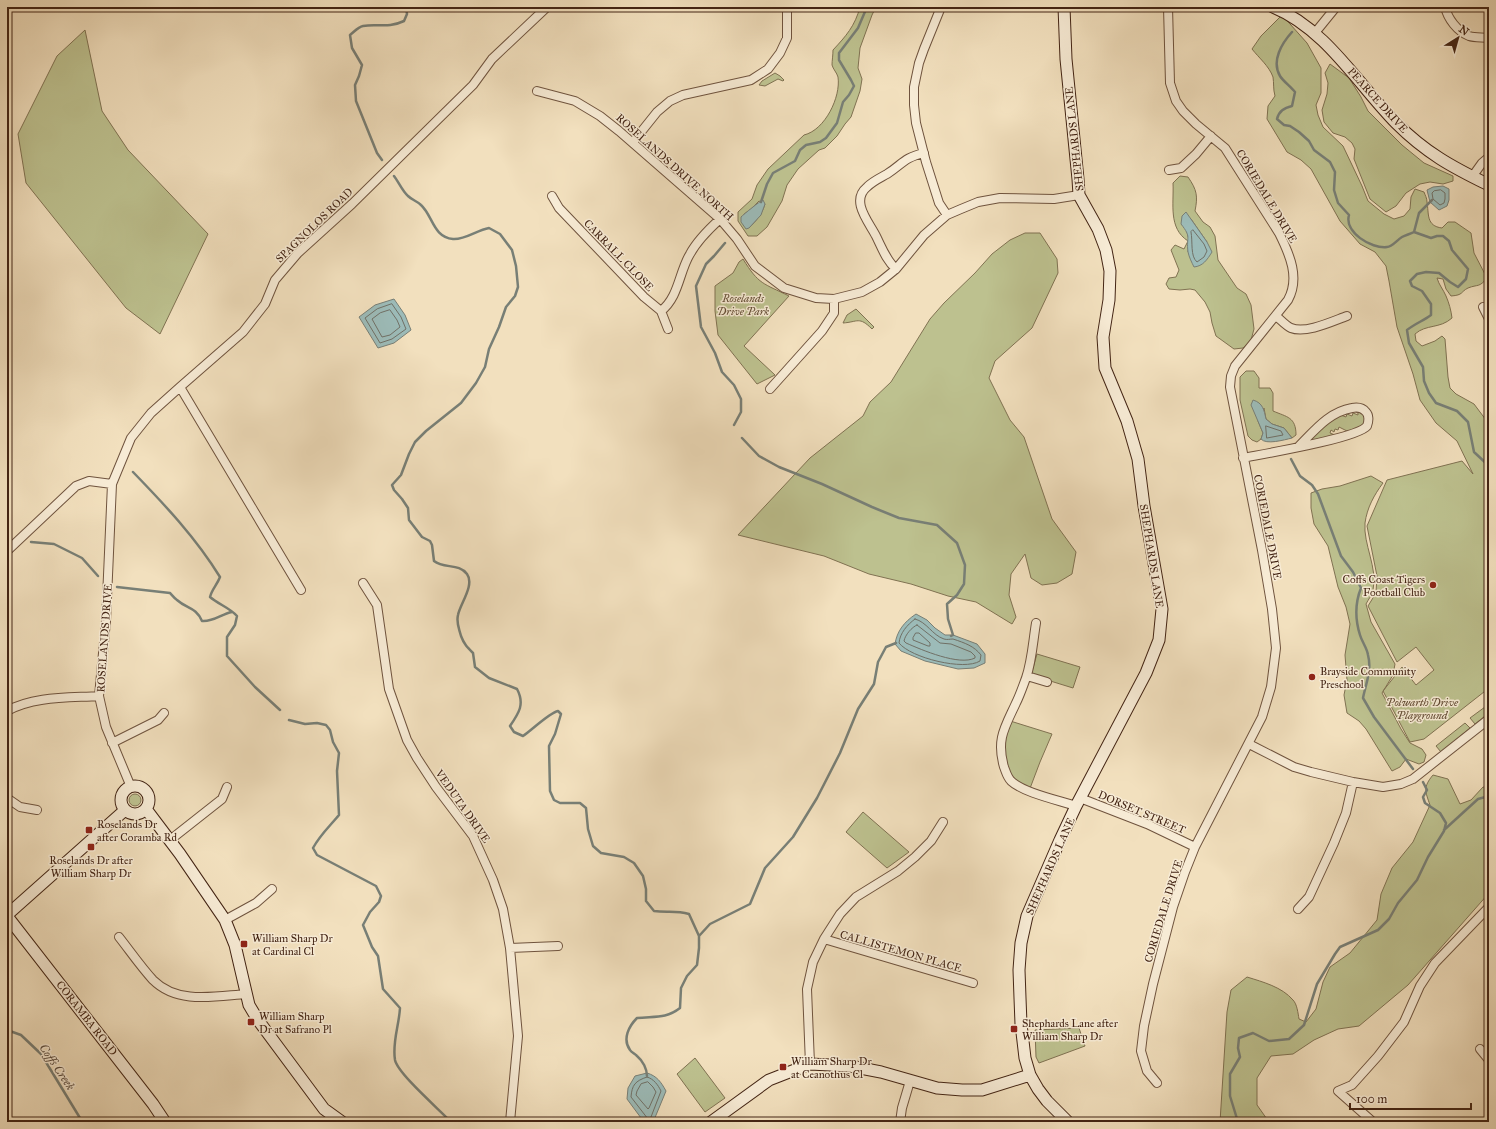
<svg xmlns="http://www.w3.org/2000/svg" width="1496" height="1129" font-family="'IM FELL Great Primer',serif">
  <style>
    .green { fill: #bdc18f; stroke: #807252; fill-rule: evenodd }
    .water { fill: #9cbbb8; stroke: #787f76 }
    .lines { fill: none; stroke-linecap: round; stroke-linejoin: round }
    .shore { stroke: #707066; stroke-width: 1 }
    .stream { stroke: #787f76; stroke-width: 2.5 }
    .street-casing { stroke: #6f533e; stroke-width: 10 }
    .secondary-casing { stroke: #432414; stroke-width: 13 }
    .street { stroke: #f7ebd5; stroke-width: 8 }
    .secondary { stroke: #f7ebd5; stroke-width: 11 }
    .poi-dot { fill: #8f2418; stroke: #f7ebd5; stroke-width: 1.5 }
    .labels { text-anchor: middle; stroke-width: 3; stroke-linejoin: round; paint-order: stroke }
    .street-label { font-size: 11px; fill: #432414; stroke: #f7ebd5 }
    .park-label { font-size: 11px; font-style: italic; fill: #624b33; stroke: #f7ebd5 }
    .poi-label { font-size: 11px; fill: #432414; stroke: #f7ebd5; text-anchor: start }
    .water-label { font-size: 12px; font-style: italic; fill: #594a3d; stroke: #f7ebd5 }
  </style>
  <rect width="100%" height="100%" fill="#f2e0be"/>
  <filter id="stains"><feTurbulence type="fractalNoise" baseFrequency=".005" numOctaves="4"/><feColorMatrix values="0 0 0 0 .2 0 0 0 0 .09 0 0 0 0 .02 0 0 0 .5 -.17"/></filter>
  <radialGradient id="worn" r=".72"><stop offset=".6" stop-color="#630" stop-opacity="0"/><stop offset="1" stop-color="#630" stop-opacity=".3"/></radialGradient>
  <path class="green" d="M860,7H876L872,15L860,48L858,68L862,79L860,91L851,117L845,124L837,136L825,148L819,150L798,169L787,185L782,201L767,227L757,236H748L738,221V212L752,199L757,185L768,169L804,135C825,130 841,97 838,77C837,73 833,69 832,65C832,61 833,55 833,50C846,36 855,26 860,7ZM759,201L765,204C762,214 756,221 749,228L744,214L750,210Z
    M1282,15L1307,43L1321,68V93L1316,105L1318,115L1323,127L1343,146L1362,186L1368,201L1384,214L1394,219L1404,216L1410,209L1411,197L1415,189L1424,192C1425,195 1427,198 1427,202C1429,214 1426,226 1442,228L1448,222H1455L1471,233L1474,253L1487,278C1479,288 1478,284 1468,288C1460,292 1464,295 1451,296L1446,289L1443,279L1437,278C1439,285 1443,289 1446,296C1449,303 1451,310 1452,318C1440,329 1426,324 1415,334L1416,341L1422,346L1435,341L1442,336L1445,339L1448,377L1450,388L1456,394L1474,404L1489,424V688L1424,739L1410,742L1383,691L1402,667L1416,685L1434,670L1416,647L1397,662L1368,606L1376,593L1377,576L1367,526L1387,480L1462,461L1473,474L1457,441L1436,423L1420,400L1413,374L1397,327L1389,281L1386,266L1375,252L1360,244L1340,221L1311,169L1301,160L1287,152L1267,119L1268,106L1275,96C1273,89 1274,83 1273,77C1269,66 1259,58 1252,49L1261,36Z
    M85,30L102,111L128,150L208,234L160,334L126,308L26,183L18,134L57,56Z
    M1330,64L1349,78L1361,97L1368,111L1402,145L1424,163L1453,176V181L1443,184L1430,182L1420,184L1406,193L1396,206L1386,212L1370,199L1354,159L1355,149L1352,143L1345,137L1333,133L1324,122L1322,110L1327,94L1328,83L1325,73Z
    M775,73L780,76L784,80L783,81L778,79L765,86L759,85L762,81Z
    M1180,176L1188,177C1197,190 1198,196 1195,211L1203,222L1210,227L1215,236L1218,260L1237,288L1246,294L1251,305L1254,329L1251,340L1243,348L1234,349L1216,336L1212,323L1210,312L1205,302L1195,290L1190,289L1180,290L1169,289L1166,284L1169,278L1176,277L1179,270L1171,250L1175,245L1184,249L1188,241C1168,228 1174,204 1173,183ZM1191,219L1207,242L1188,252L1189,240L1187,232Z
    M1025,233H1040L1057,259L1058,273L1032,328L995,361L989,378L1010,420L1024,437L1052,519L1076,552L1072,574L1057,583L1042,585L1031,578L1025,554L1011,574L1009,595L1016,617L1012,624L976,602L948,596L911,584L869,574L824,556L738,535L810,458L863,416L870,402L891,382L930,319L944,303L975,273L992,254L1010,240Z
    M743,259C759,285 763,283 789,296L744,346L775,375L757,384L718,335L715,311V286L733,273L739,262Z
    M856,309L874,327L872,329C859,316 858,322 843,323L847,315Z
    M1246,371H1254L1259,378V388H1270L1273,393V411C1287,417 1296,417 1296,435L1292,438L1284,428L1272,424L1266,419L1264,408L1258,421L1263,433L1261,439L1257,442L1252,440L1248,436L1240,400V377Z
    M1352,410C1359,410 1362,412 1366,418L1364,424L1349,432L1339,427L1338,430L1335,429L1334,432L1331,430L1330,433L1335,435L1309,442L1308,441L1338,414L1346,417L1347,414L1352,416L1353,413L1358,415V413Z
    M1371,476L1383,483C1374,495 1367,508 1365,523C1363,544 1378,568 1373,590C1372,595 1368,600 1366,604L1371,622L1395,664L1393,675L1382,693L1401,729L1410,743L1422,749L1426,755L1424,762L1419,764L1406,759L1400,767L1392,771L1366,729L1359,721L1347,713L1344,695L1347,680L1345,655L1350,624L1346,607L1338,587L1328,546L1314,524L1311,508V493L1322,489L1340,486Z
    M1037,654L1080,667L1073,688L1031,675Z
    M1489,704V713L1475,724L1470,718Z
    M1007,720L1052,734L1040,762L1029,791L1011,781L1003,763Z
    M1465,723L1470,728L1441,752L1436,746Z
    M1433,775L1448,779L1460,804L1471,800L1483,787H1489V893L1408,985L1359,1026L1338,1029L1314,1040L1293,1054L1271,1056L1257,1078V1105L1269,1122H1220L1227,1012L1231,990L1247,977C1263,982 1282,987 1293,1000C1297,1004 1298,1013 1299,1019L1306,1022L1316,1009L1323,982L1330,967L1350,953L1377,920L1381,894L1392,868L1413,842L1430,805C1425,791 1423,787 1433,775Z
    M129 800a6 6 0 1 1 12 0a6 6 0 1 1-12 0Z
    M863,812L909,852L887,868L846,832Z
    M1079,1028L1085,1046L1039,1063L1036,1057L1035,1030Z
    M695,1058L725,1098L705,1112L677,1074Z"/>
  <path class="water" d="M1443,186L1449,189V200L1447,206L1439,210L1430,202L1427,190L1433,187Z
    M763,200L765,204L761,215L749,228L746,229L741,222V217C744,214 760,201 763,200Z
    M1186,212L1207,242L1212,252C1207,260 1203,266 1194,267C1192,263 1189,257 1188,252C1186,236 1192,238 1181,224L1182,216Z
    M394,299L405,315L411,330L394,343L378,348L359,317L375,305Z
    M1253,400C1263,403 1264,410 1266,419L1272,424L1284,428L1292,438C1284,440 1266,445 1261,439L1263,433L1251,405Z
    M916,614L927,620L935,628L945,635H953L977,644L985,654V663L974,668L958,669L925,661L901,651L895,644C897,631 904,622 916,614Z
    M647,1073C657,1076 661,1082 666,1091L654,1120L644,1122L627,1099L628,1088L635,1076Z"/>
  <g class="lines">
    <path class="shore" d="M1441,190L1445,193V199L1444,203L1440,205L1433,199L1432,193L1434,191Z
      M1193,230L1204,244L1207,251L1204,257L1197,262C1190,256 1193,242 1191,232Z
      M392,304L401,317L406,329L392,339L380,343L365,318L377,309Z
      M390,310L397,320L400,327L390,335L382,337L372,319L380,313Z
      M1266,426L1281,431L1283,435L1267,438Z
      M915,619C927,622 932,635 944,639C947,640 950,639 953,639C965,643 974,646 981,655L980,661C964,671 911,658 899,643C900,633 907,625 915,619Z
      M917,625L940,643L951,644L971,652L975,656V658C959,666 922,650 906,643L904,641C905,635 912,627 917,625Z
      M916,633H919L930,643V646H928L913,640V638Z
      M647,1077C654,1079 658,1085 661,1091L651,1117L648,1119L631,1097C632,1085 635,1081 647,1077Z
      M648,1082L653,1087L656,1092L649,1108L648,1109L636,1095L637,1091L641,1084Z"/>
    <path class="stream" d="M1292,32C1282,43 1271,61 1280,76C1283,81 1290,86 1295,92L1292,106C1284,108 1279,111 1277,119L1284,125L1290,126L1299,132L1309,141L1314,150L1330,162L1335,172L1334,190L1338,203L1349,215C1344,232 1371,249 1387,247C1392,247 1397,240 1402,237C1406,235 1410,234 1414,232L1431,238L1437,236H1443L1449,241L1452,250L1468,269L1466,279L1458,287L1450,282L1439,273L1426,272L1417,274L1410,281L1412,286L1422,291L1431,304V315C1423,321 1416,323 1407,330L1409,343L1423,367L1424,381L1429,393L1436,403L1457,411L1468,422L1474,452L1489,466
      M382,160L377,153L356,101L355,85L359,76L362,65L352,48L350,35C354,32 358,27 363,26C378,23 387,29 404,21L407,14L406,7
      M394,176C398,181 403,192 408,196C412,200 417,201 421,205C433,216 433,237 453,239C465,240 477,230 489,228L500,234L512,250L516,266L518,287L515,296L506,307L499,327L489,349L485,367L476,383L461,403L426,431L415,442L409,454L401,475L392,485L394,490L402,499L408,508L409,520L422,537L430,541L432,545L434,561C444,569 459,563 467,574C475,585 460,604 458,615C456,623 459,628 461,636C464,644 467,647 473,653L475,667L489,678L517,689C525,704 519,713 510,726L514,732L523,736C532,730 549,713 558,711L561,714L555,734L549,746L550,791L554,800L560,803H580L586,808L588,829L593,846L601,853L624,857L634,863L643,876L646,889V901L654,911C667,913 675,910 689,914L699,936V948L697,965L687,976L681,988L680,1008C666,1019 654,1016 637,1018C629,1026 622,1039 630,1050C631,1052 635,1054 637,1056C643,1061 647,1069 647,1076
      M761,202L767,184L773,173L795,161L800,150L806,145L820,142L826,138L837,123L843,102L849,95L854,86L851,80L839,60V53L858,28L867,7
      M1414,232L1419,213L1432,200
      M725,243L714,256L706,264L696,286L701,327L715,353L722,372L734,385L741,399V412L734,425
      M742,438L759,456L779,467L822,484L872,507L899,518L937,525L957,543L965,565L964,584L957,595L947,604L948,619L953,635L951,636
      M1291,459L1300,476L1312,485L1318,494L1341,556L1353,572L1361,588C1355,603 1355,619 1360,635C1362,642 1367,648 1368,655C1372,670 1366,683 1363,698L1374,717L1413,769
      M133,472C165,505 196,538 220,577C217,585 212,589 210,597C218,604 230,608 237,616L235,625L227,637V656L255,687L280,710
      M31,542L54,544L82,558L98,576
      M117,587L170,593C172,595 174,598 177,600C187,609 196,607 202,621C214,622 221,614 232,612
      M289,720L305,724L317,723L326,725L330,730L333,742L339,753L337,771L339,815C329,827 320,835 313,848L317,855L376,886L381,896L379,902L370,912L363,925L372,947L378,956L383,989L400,1008C399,1026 392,1042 395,1060C398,1074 440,1110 451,1122
      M1444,830L1478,799L1489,796
      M699,936L710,924L750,904L765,868L793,837L817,798L840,753L858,709L874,684L878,662L886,647L896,643
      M7,1030L21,1035L41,1054L80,1118L85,1122
      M1238,1122L1230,1096V1074L1240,1057L1238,1048L1239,1038L1253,1033L1269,1041L1289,1039L1304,1025L1317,984L1335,954L1340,947L1378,930L1389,919L1398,903L1417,880L1428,857L1444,831L1446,823L1440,813L1425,803L1423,797L1427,790L1423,782"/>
    <g class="street-casing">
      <path id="street" d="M941,7L924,49L919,63L914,87V105L916,123L926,162L939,203L947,215
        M1445,7C1448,19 1457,31 1469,36C1475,38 1483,37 1489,38
        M1314,34L1336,7
        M537,91L575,101L600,116L619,131L720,219L737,239L755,266L784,288L816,298L834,299L862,292L880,282L896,269L924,235L947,215L961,209L978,202L1000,198L1054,199L1079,195
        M633,142L657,112L670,101L683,95L751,80L768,69L780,53L787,38V7
        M1169,170L1181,168L1196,154L1211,136
        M1472,177L1482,163L1489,157
        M552,196L559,208L644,297L661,311L668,329
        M896,269C886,260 882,248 876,236C869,222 850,201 867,187C873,181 880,178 887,174C903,164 903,158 924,153
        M1483,307L1489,319
        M661,311C679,297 679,272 690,254C697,241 709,229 720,219
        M1276,316C1280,319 1286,326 1291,328C1306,334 1333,321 1347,316
        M180,387L301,590
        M770,389L822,331L834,313V299
        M1243,458C1263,454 1358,438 1367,426C1369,421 1369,415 1366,412C1362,407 1357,407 1352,408C1329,412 1315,430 1299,446
        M7,551L76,486L89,481L112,484
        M363,583L377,605L389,689L407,740L417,758L436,787L473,836L493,880L503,909L510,948L518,1036L510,1122
        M1036,623C1033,641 1032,661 1026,678C1023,686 1020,695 1016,703C1005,727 996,739 1004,767C1006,772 1007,777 1011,781C1024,793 1058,800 1076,806
        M1027,676L1047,682
        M7,711C34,696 69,698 99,696
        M112,743L158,720L164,713
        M1249,744L1294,767L1311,772L1353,782L1383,787L1401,784L1413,779L1489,719
        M131,787L106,727L99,696L106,621L112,484L131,438L151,413L180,387L243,332L265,304L275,280L298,253L352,204L473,85L492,59L547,7
        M7,798L20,807L37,810
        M1080,798L1147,824L1195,847
        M170,840L222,799L227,787
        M1298,909L1309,897L1334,843L1346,813L1353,782
        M225,920L256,903L272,889
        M119,937C130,951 141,967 153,980C178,1005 216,996 247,994
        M824,939L973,983
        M510,948L558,946
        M1480,1049L1489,1060
        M810,1064L807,989L813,962L824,939L840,914L856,897L898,871L915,857L931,841L943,822
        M1157,1083L1147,1071L1141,1051L1144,1026L1153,984L1173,907L1185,872L1195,847L1262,717L1271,687L1276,648L1272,609L1262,550L1230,387L1231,376L1235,366L1288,300C1300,278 1290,255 1279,233L1225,148L1196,124L1183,111L1176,101L1170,83L1168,7
        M900,1122L902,1108L910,1081
        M1373,1122L1338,1091L1352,1085L1378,1056L1404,1022L1420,986L1435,963L1489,907"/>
    </g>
    <g class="secondary-casing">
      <path id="secondary" d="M1064,7L1066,59L1078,179L1079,195L1098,229L1106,250L1110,271L1109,300L1103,337L1105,368L1127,421L1138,459L1144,506L1162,609L1159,640L1146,673L1076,806L1060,840L1027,916L1021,943L1019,970L1020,998L1021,1024L1025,1058L1030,1075L1038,1089L1047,1101L1068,1122
        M1273,7C1326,29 1357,83 1396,123C1426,153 1452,167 1489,185
        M121 800a14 14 0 1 1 28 0a14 14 0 1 1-28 0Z
        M146,809L180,854L225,920L235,945L249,1005L258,1020L324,1109L342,1122
        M7,915L125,810
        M7,916L153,1104L165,1122
        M711,1122L769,1080L810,1064L850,1066L881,1072L937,1088L962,1090H982L1030,1075"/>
    </g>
    <use href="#street" class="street"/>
    <use href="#secondary" class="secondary"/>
  </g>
  <g class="poi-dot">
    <circle cx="1433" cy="585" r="4"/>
    <circle cx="1312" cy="677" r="4"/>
    <rect x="85" y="826" width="8" height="8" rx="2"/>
    <rect x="87" y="843" width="8" height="8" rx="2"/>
    <rect x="240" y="940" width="8" height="8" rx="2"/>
    <rect x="247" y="1018" width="8" height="8" rx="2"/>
    <rect x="1010" y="1025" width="8" height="8" rx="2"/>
    <rect x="779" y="1063" width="8" height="8" rx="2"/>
  </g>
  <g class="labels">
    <g class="street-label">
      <text transform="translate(1378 100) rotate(48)" y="4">PEARCE DRIVE</text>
      <text transform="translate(1074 139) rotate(-96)" y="4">SHEPHARDS LANE</text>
      <text transform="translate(675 167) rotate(42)" y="4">ROSELANDS DRIVE NORTH</text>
      <text transform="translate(1267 196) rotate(59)" y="4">CORIEDALE DRIVE</text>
      <text transform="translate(314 225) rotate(-44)" y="4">SPAGNOLOS ROAD</text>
      <text transform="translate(619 255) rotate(46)" y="4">CARRALL CLOSE</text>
      <text transform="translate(1268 527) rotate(79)" y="4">CORIEDALE DRIVE</text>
      <text transform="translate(1152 556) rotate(81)" y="4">SHEPHARDS LANE</text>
      <text transform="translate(104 638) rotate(-86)" y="4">ROSELANDS DRIVE</text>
      <text transform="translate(463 806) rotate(55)" y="4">VEDUTA DRIVE</text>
      <text transform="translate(1142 812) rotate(23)" y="4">DORSET STREET</text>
      <text transform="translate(1050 866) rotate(-66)" y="4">SHEPHARDS LANE</text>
      <text transform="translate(1163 911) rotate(-73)" y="4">CORIEDALE DRIVE</text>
      <text transform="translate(901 951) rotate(16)" y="4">CALLISTEMON PLACE</text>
      <text transform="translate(87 1018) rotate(52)" y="4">CORAMBA ROAD</text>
    </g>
    <g class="park-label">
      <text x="743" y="302">Roselands<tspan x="743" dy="13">Drive Park</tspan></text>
      <text x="1422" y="706">Polwarth Drive<tspan x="1422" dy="13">Playground</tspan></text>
    </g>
    <g class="poi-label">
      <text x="1425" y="583" text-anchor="end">Coffs Coast Tigers<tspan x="1425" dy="13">Football Club</tspan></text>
      <text x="1320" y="675">Brayside Community<tspan x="1320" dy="13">Preschool</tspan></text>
      <text x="97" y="828">Roselands Dr<tspan x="97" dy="13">after Coramba Rd</tspan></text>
      <text x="91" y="864" text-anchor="middle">Roselands Dr after<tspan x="91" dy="13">William Sharp Dr</tspan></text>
      <text x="252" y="942">William Sharp Dr<tspan x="252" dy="13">at Cardinal Cl</tspan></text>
      <text x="259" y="1020">William Sharp<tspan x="259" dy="13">Dr at Safrano Pl</tspan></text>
      <text x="1022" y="1027">Shephards Lane after<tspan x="1022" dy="13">William Sharp Dr</tspan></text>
      <text x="791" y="1065">William Sharp Dr<tspan x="791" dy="13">at Ceanothus Cl</tspan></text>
    </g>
    <g class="water-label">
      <text transform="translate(57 1067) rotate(56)" y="4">Coffs Creek</text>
    </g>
  </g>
  <rect width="1496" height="1129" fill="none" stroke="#f2e0be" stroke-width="24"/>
  <rect x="8" y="8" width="1480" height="1113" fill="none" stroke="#432414" stroke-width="2"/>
  <rect x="12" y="12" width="1472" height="1105" fill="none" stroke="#432414"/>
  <g transform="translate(1458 38) rotate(37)" stroke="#f7ebd5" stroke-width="3" paint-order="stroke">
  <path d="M0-3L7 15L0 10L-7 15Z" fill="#432414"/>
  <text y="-6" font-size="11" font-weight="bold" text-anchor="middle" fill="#432414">N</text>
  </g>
  <path d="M1350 1103v6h121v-6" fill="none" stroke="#432414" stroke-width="2"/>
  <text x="1356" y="1103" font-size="12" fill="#432414" stroke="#f7ebd5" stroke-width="3" paint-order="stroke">100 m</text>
  <rect width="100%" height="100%" filter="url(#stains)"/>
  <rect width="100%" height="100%" fill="url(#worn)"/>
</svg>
